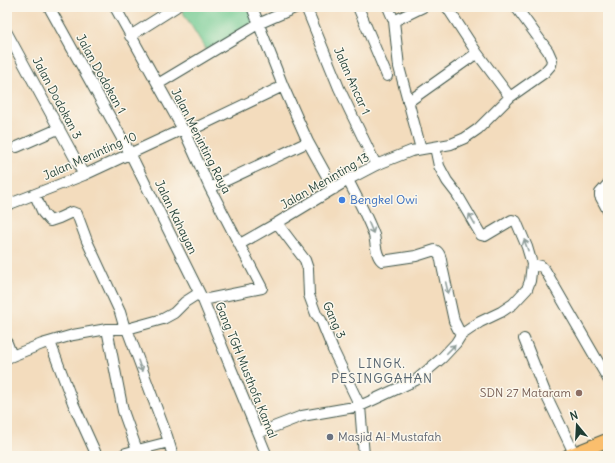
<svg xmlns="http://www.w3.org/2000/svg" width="615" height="463" font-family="Delius,sans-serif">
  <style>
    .green { fill: #70c990; stroke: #488362 }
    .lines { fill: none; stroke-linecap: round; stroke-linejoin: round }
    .minor-casing { stroke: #3f5549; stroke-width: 12 }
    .major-casing { stroke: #3f5549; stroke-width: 15 }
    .minor { stroke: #fff; stroke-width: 10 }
    .major { stroke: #fabe6d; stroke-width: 13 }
    .oneway { stroke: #8f9e9a }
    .shop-dot { fill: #3f7fe0; stroke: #fbf7ec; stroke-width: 1.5 }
    .education-dot { fill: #8d6e63; stroke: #fbf7ec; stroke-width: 1.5 }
    .worship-dot { fill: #6b7280; stroke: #fbf7ec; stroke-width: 1.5 }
    .labels { text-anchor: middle; stroke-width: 3; stroke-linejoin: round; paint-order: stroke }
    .street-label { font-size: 12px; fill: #1f3d34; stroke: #fbf7ec }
    .shop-label { font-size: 12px; fill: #366cbe; stroke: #fbf7ec; text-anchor: start }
    .education-label { font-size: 12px; fill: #785e54; stroke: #fbf7ec; text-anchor: end }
    .worship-label { font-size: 12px; fill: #5b616d; stroke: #fbf7ec; text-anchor: start }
    .neighbourhood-label { font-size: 13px; letter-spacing: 1px; fill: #586671; stroke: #fbf7ec }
  </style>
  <rect width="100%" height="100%" fill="#fbf7ec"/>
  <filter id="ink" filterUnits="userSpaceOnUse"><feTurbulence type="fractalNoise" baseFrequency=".025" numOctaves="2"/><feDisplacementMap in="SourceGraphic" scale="8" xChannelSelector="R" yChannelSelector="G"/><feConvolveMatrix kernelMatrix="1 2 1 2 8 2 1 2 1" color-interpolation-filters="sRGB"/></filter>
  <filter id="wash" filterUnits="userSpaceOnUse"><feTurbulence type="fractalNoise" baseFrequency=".012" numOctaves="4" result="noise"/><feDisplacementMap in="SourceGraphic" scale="16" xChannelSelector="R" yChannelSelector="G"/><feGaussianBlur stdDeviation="0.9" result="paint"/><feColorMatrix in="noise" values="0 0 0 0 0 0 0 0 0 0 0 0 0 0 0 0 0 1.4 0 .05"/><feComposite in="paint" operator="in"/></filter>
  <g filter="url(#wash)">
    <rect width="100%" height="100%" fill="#f3dcbd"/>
    <path class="green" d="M189,7H250L256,21L207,51L182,11Z"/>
  </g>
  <g filter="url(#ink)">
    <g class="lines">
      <g class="minor-casing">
        <path id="minor" d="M49,7L130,153L203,300L267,456
          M115,7L185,133L210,188L262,288L203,300
          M252,7L283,86L308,142L334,189
          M306,7L339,88L376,165
          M358,7L387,76
          M388,7L394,21L399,67L421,149
          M447,7L477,53L510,97
          M394,21L423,7
          M7,33L84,175
          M130,36L176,7
          M158,84L258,24L297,7
          M408,102L477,53
          M185,133L283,86
          M17,147L58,129
          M348,180C357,198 367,216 374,235C376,243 375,255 382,261L416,256L435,250C441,253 441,260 442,266L454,321L461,335
          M608,184L600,193V196L608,211
          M210,188L308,142
          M35,195L43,213L50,221L59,218L72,212L77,214L87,241L120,312L125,329
          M7,205L84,175L183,129
          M277,223L305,260L308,269L309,295L316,314L321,320L333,350L360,406L364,456
          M240,244L277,223L353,177L376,165L411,151L451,144L465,138L478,129L510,97L544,73L551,65L552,60L548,51L516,7
          M532,264L541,266L545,270L608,379
          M107,329L123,411L137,450
          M127,329L167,436L173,456
          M524,339L547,397L574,453
          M50,342L73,403L97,456
          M7,343L12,356
          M7,358L42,344L73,335L107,329H127L163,319L174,313L185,302L199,293
          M258,433L302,416L360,406L416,380L442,358L456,343L461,335L480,322L501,312L513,304L527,289L530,281L532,264L527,247L516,221L512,220L485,236L481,235L457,194L447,181L439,166L435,147
          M125,456L124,454L126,453L169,442"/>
      </g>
      <g class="major-casing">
        <path id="major" d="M568,456L608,440"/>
      </g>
      <use href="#minor" class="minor"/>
      <use href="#major" class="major"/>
    </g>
    <defs><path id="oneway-shaft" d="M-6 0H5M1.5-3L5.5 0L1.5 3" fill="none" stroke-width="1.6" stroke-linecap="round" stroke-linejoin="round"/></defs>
    <g class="oneway">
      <use href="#oneway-shaft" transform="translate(472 219) rotate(-120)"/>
      <use href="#oneway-shaft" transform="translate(371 228) rotate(67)"/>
      <use href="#oneway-shaft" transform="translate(526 245) rotate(-110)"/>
      <use href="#oneway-shaft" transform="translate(447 288) rotate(77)"/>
      <use href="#oneway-shaft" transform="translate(451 349) rotate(-46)"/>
      <use href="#oneway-shaft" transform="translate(140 366) rotate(71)"/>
    </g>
  </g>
  <circle class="shop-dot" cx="342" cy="200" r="4"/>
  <circle class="education-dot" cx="579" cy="393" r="4"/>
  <circle class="worship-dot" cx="330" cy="437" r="4"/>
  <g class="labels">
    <g class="street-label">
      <text transform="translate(101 74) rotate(61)" y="4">Jalan Dodokan 1</text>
      <text transform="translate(352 81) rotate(66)" y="4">Jalan Ancar 1</text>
      <text transform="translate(57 98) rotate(62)" y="4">Jalan Dodokan 3</text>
      <text transform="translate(201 141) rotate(63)" y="4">Jalan Meninting Raya</text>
      <text transform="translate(90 156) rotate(-24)" y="4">Jalan Meninting 10</text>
      <text transform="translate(325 181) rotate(-30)" y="4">Jalan Meninting 13</text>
      <text transform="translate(176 217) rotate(64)" y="4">Jalan Kahayan</text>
      <text transform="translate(334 320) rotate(66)" y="4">Gang 3</text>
      <text transform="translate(246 370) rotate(68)" y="4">Gang TGH Musthofa Kamal</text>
    </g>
    <g class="shop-label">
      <text x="350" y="204">Bengkel Owi</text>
    </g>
    <g class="education-label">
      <text x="571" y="397">SDN 27 Mataram</text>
    </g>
    <g class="worship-label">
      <text x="338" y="441">Masjid Al-Mustafah</text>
    </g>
    <g class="neighbourhood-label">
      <text x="382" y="368">LINGK.<tspan x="382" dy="15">PESINGGAHAN</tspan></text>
    </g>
  </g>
  <rect width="615" height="463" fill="none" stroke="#fbf7ec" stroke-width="24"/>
  <g transform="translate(577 425) rotate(342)" stroke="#fbf7ec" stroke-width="3" paint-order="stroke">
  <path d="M0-3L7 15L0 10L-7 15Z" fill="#1f3d34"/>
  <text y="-6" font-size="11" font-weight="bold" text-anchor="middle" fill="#1f3d34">N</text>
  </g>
</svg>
